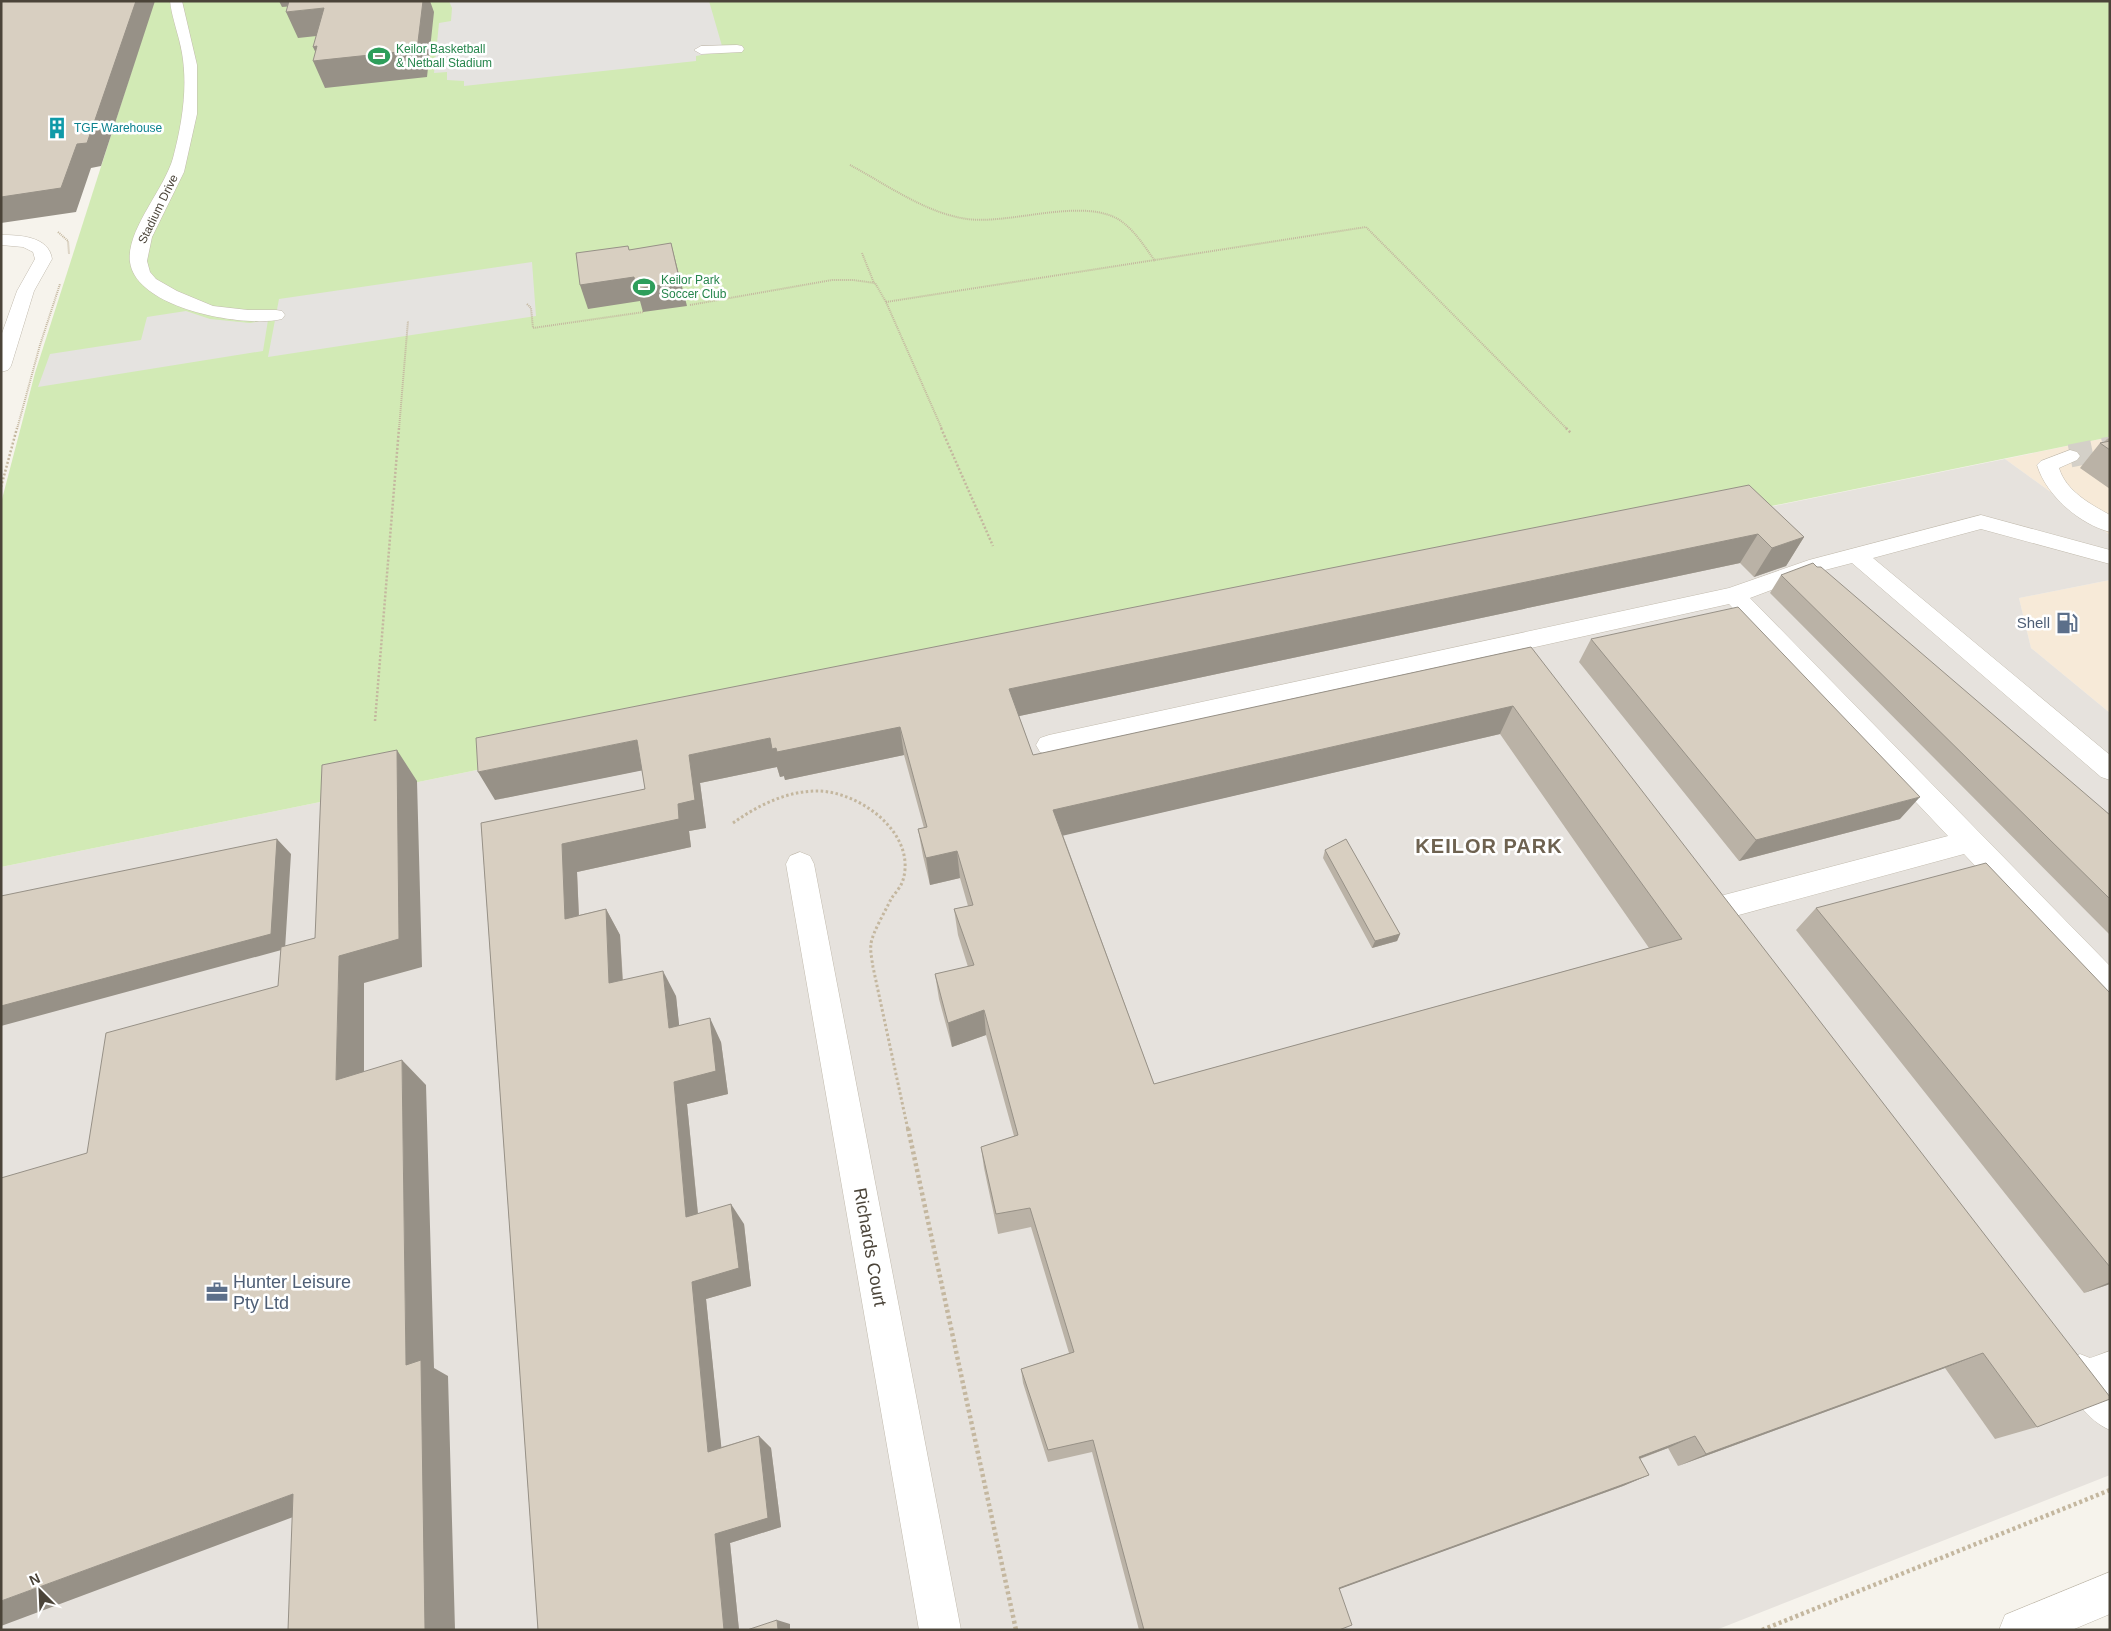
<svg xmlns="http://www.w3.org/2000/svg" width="2111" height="1631" font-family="Arial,sans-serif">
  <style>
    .commercial { fill: #f7ead8 }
    .industrial { fill: #e6e2dd }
    .green { fill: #d2eab5 }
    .parking { fill: #e5e3e0 }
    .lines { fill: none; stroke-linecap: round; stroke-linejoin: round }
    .minor-tunnel { stroke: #d4d0c8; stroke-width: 23; stroke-dasharray: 23 11; stroke-linecap: butt }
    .minor-casing { stroke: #c2bbae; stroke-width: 1 }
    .path-far3 { stroke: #c4b79f; stroke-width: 2; stroke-dasharray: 1 1; stroke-linecap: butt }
    .path-far2 { stroke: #c4b79f; stroke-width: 2.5; stroke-dasharray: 2 2; stroke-linecap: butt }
    .path-far1 { stroke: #c4b79f; stroke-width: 3; stroke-dasharray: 2.5 2.5; stroke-linecap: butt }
    .path { stroke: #c4b79f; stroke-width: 4.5; stroke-dasharray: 3 3; stroke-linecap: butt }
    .minor { fill: #fff; fill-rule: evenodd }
    .wall { fill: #bab2a6; fill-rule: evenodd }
    .shaded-wall { fill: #979187 }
    .building { fill: #d8cfc1; stroke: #979187; fill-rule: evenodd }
    .labels { text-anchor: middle; stroke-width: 5; stroke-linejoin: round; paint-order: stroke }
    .far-leisure-label { font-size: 12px; fill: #27864d; stroke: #fff; text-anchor: start }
    .far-culture-label { font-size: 12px; fill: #0d838f; stroke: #fff; text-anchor: start }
    .far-street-label { font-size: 12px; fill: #4b4439; stroke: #fff }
    .service-label { font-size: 15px; fill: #4e5e75; stroke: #fff; text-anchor: end }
    .near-street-label { font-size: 18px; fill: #4b4439; stroke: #fff }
    .near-service-label { font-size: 18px; fill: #4e5e75; stroke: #fff; text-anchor: start }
    .district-label { font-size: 20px; font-weight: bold; letter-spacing: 1px; fill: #6e6250; stroke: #fff }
  </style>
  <rect width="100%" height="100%" fill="#f6f3ec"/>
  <path class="commercial" d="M2110,437V535L2005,459Z
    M2110,580V713L2031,648L2019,598Z"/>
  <path class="industrial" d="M2005,459L2110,535V580L2019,598L2031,648L2110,713V1475L1716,1630H1V867Z"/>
  <path class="green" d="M154,1H2110V437L1,867V503L35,373Z"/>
  <path class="parking" d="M449,1H709L722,46L713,53L696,56V61L464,86V81L447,80V72L434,73L439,23L451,21L452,8Z
    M532,262L536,316L268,357L279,299Z
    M186,311L210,319L250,323L268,320L263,351L38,387L50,354L141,340L147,317Z"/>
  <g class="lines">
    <path class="minor-tunnel" d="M2070,456L2110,448"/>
    <g class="minor-casing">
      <path id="minor" d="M170,1H182L197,65V114L184,172L152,237L147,261L150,272L156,279L177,291L213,306L248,310H276L282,311L285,315L282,319C245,328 136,309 130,262C126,230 164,190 173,158C182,124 188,88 182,53C179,35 172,19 170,1Z
        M737,45L742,46L744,49L742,52L701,54L694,50L701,46Z
        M1,235C19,235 49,236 52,259L34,291L11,366L8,370L1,372V336L17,291L35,259L33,252L23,247L1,245Z
        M2070,450L2077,452L2080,456L2077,460L2059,468C2066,491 2090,504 2110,515V532C2079,524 2046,495 2037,465L2041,461Z
        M1981,515L2110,550V564L1981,529L1873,558L2110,755V780L2101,777L1852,563L1825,570L1750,598L2110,966V1000L2099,997L1964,854L1724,919L1714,916L1709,907L1714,898L1724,895L1948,836L1729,604L1049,755L1040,752L1036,745L1040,738L1049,735L1729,588L1809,560Z
        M800,852L810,856L814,864L961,1630H919L786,864L790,856Z
        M2110,1351V1430C2088,1421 2070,1395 2061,1373L2067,1360L2080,1354L2090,1358Z
        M2110,1572V1614L2072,1630H1999L2005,1615Z"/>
    </g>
    <path class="path-far3" d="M850,165C886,184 925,213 967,219C1010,225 1085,196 1121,221C1135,231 1145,247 1155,261
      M58,232L68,241L69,254
      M862,253L874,283
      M886,302L1366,227L1567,429
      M527,304L531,308L533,328L644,312
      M690,305L832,280H853L875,283L886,302L942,429
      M17,429L40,345L60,284
      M399,429L408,321"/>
    <path class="path-far2" d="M941,428L993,546
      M1566,428L1571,433
      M1,487L17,428
      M375,721L399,428"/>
    <path class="path-far1" d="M733,823C757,806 786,791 817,791C859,791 917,833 903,880C901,887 895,893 891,899C886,910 872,933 871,944C870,951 872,960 873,967L908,1130"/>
    <path class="path" d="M908,1128L1016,1630
      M1762,1630L2110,1490"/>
    <use href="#minor" class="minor"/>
  </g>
  <path class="wall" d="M2110,438V489L2080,468L2100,443L2104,442L2107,439Z
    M1749,485L1804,537L1786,566L1754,577L1740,563L1019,716L1033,755L1531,647L2037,1427L1995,1439L1945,1368L1678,1466L1668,1448L1640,1459L1649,1475L1623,1486L1339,1589V1630H1139L1092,1452L1048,1462L1023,1383L1021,1369L1069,1353L1031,1227L998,1234L984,1168L981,1147L1014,1136L986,1035L952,1047L939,999L935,974L968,967L958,935L954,909L968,906L960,878L930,885L923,856L918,829L924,828L904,755L785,780L784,776L780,777L777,767L700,783L706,828L689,831L691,847L577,872L579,915L606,909L620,935L623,980L676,996L679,1025L721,1042L728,1094L687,1104L698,1213L744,1224L751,1286L706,1299L721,1447L759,1436L771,1448L781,1527L730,1543L739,1630H538L481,823L645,789L642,770L495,800ZM1500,734L1649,948L1154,1084L1063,835Z
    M1781,575L2110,815V935L1770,593Z
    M1591,639L1900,819L1739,861L1579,662Z
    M1325,850L1400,934L1397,941L1372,948L1323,858Z
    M1816,908L2110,993V1284L2084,1293L1796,930Z"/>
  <path class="shaded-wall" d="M136,1H155L101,166L91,168L76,212L1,223V197L77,144Z
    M279,1H305L306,5L282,7Z
    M423,1H430L434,12L427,77L325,88L313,61L319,60L313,47Z
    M324,8L335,34L298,38L286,12Z
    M671,243L687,306L643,312L640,301L588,309L580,285Z
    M1758,534L1740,563L1010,718L1009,689Z
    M1804,537L1786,566L1754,577L1772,548Z
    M1513,706L1500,734L1053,838V810Z
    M900,727L904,755L785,780L784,776L780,777L777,767L700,783L706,828L689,831L691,847L577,872L580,945L565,919L562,844L678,804L689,755L770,738Z
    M637,740L649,769L495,800L478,772Z
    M397,750L417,781L422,967L364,983V1104L336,1080L339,956Z
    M1920,797L1900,819L1739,861L1756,840Z
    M277,839L291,854L285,949L1,1026V1006Z
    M957,851L960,878L930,885L926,858Z
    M606,909L620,935L624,1008L609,983Z
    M1400,934L1397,941L1372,948L1375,941Z
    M663,971L676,996L682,1052L669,1028Z
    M984,1010L986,1035L952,1047L948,1023Z
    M710,1018L721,1042L728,1094L687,1104L700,1236L686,1217L674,1082Z
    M402,1060L426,1085L434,1368L448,1376L455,1630H425L406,1365Z
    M731,1204L744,1224L751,1286L706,1299L723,1463L708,1452L692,1282Z
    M2110,1282V1284L2084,1293Z
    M1983,1353L1945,1368L1678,1466L1706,1454Z
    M759,1436L771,1448L781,1527L730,1543L739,1630H724L715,1534Z
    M1695,1436L1668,1448L1614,1468L1639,1457Z
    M1649,1475L1623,1486L1326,1594L1339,1588Z
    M293,1494L328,1504L1,1626V1601Z
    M777,1620L790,1624V1630H778Z"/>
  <path class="building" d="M1,1H136L87,143L77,144L61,188L1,197Z
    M289,1H423L417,50L313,61L317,46L313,47L324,8L286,12Z
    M671,243L680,282L636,289L634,277L580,285L576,253L628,246L629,250Z
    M2110,441V450L2100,443Z
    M1749,485L1804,537L1772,548L1758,534L1009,689L1033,755L1531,647L2110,1397V1399L2037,1427L1983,1353L1706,1454L1695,1436L1639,1457L1649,1475L1339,1588L1352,1625L1339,1630H1144L1093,1440L1048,1450L1021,1369L1074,1352L1030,1208L996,1214L981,1147L1018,1135L984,1010L948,1023L935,974L974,965L954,909L973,905L957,851L926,858L918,829L927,827L900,727L777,752L776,748L772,749L770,738L689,755L695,800L678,804L679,819L562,844L565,919L606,909L609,983L663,971L669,1028L710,1018L716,1071L674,1082L686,1217L731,1204L739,1268L692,1282L708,1452L759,1436L768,1518L715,1534L724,1630H538L481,823L645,789L637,740L478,772L476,738ZM1513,706L1682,939L1154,1084L1053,810Z
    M1813,563L1817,567H1821L2110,815V899L1781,575Z
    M1738,607L1920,797L1756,840L1591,639Z
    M397,750L399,939L339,956L336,1080L402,1060L406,1365L421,1360L425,1630H288L293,1494L1,1601V1178L87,1153L106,1033L278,986L281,947L315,938L322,765Z
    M277,839L271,934L1,1006V896Z
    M1346,839L1400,934L1375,941L1325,850Z
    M1986,863L2110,993V1267L1816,908Z
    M777,1620L778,1630H747Z"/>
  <defs>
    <g id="stadium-bare" transform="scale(1.725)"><path d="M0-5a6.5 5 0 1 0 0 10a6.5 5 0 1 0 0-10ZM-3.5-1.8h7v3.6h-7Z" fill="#2e9e5b" stroke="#fff" stroke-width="2.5" paint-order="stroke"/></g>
    <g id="building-bare" transform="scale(1.725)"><path d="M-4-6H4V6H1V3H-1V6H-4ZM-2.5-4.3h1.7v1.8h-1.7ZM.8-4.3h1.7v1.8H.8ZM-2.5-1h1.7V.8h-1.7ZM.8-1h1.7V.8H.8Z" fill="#0f9aa8" stroke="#fff" stroke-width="2.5" paint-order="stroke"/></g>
    <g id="fuel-bare" transform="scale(1.725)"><path d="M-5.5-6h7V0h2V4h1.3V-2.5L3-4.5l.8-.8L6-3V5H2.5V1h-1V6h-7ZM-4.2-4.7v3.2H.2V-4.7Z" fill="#5c6f8a" stroke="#fff" stroke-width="2.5" paint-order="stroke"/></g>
    <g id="office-bare" transform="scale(1.725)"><path d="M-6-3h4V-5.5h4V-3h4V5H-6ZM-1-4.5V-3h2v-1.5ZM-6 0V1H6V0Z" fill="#5c6f8a" stroke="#fff" stroke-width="2.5" paint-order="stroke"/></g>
  </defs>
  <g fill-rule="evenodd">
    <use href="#stadium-bare" x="379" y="56"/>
    <use href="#building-bare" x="57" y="128"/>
    <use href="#stadium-bare" x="644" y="287"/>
    <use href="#fuel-bare" x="2067" y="623"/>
    <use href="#office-bare" x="217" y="1292"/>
  </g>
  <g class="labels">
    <g class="far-leisure-label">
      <text x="396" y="53">Keilor Basketball<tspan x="396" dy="14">&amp; Netball Stadium</tspan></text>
      <text x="661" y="284">Keilor Park<tspan x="661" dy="14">Soccer Club</tspan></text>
    </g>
    <g class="far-culture-label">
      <text x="74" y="132">TGF Warehouse</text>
    </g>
    <g class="far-street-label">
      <text transform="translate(158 209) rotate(-64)" y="4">Stadium Drive</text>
    </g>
    <g class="service-label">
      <text x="2050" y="628">Shell</text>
    </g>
    <g class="near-street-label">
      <text transform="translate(870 1247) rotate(80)" y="6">Richards Court</text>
    </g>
    <g class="near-service-label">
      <text x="233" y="1288">Hunter Leisure<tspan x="233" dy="21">Pty Ltd</tspan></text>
    </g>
    <g class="district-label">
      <text x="1489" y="853">KEILOR PARK</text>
    </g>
  </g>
  <rect width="2111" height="1631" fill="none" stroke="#4b4439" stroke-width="5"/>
  <g transform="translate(40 1591) rotate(336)" stroke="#ffffff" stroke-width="4" paint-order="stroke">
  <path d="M0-4L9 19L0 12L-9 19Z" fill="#4b4439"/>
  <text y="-8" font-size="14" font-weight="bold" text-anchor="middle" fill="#4b4439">N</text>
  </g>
</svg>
